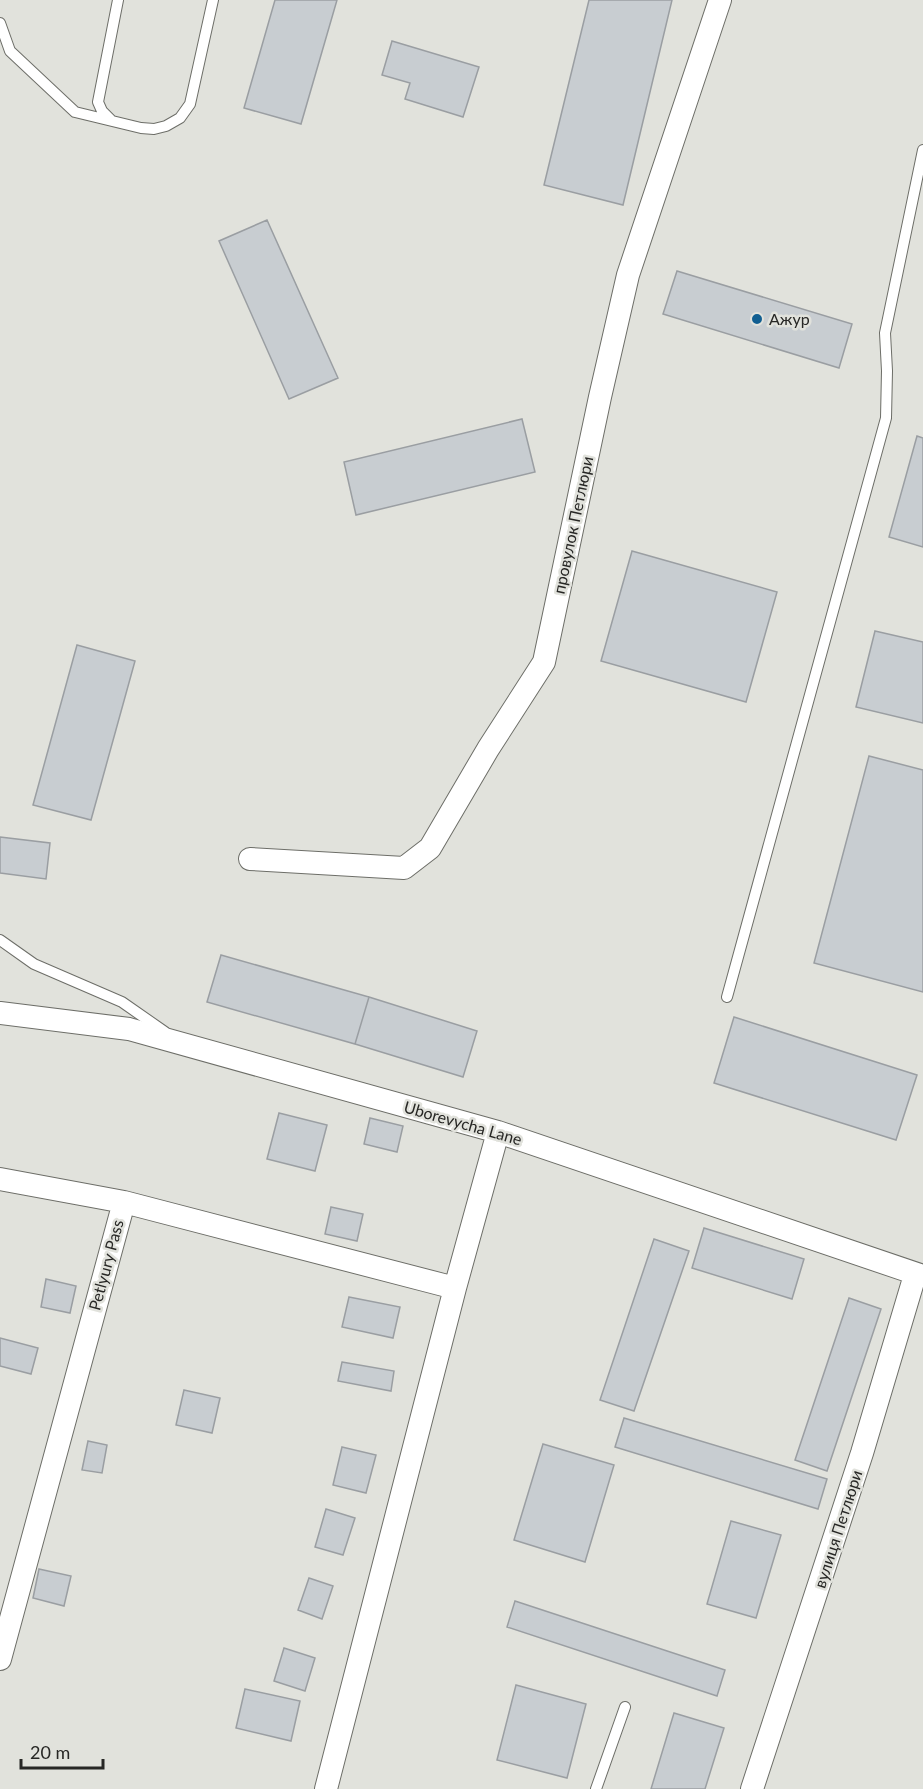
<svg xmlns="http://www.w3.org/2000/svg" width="923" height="1789" font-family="Lato,sans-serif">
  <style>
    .building { fill: #c8cdd1; stroke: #9a9ea2; stroke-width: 1.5 }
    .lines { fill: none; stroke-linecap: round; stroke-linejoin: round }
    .service-casing { stroke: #6d6e68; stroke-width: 12 }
    .minor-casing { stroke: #6d6e68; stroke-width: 24 }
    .service { stroke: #fff; stroke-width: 10 }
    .minor { stroke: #fff; stroke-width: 22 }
    .poi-dot { fill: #115e91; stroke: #e1e2dc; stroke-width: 2 }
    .labels { text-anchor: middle; stroke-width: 5; stroke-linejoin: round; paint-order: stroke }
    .poi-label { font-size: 16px; fill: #272725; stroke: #e1e2dc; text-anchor: start }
    .street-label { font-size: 16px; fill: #272725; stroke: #e1e2dc }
  </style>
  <rect width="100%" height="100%" fill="#e1e2dc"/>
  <path class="building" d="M275,0H337L301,124L244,108Z
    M589,0H672L623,205L544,185Z
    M392,41L479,67L463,117L405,99L410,83L382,75Z
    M267,220L338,378L289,399L219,241Z
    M677,271L852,324L839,368L663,314Z
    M522,419L535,472L356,515L344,462Z
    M917,436L923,438V547L889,537Z
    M632,551L777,592L746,702L601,661Z
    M875,631L923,642V723L856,707Z
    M77,645L135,661L91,820L33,805Z
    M869,756L923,770V992L814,963Z
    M0,837L50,843L46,879L0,873Z
    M221,955L369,997L355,1044L207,1002Z
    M369,997L477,1031L463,1077L355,1044Z
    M734,1017L917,1075L896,1140L714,1083Z
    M279,1113L327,1125L315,1171L267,1159Z
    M370,1118L403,1126L397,1152L364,1144Z
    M331,1207L363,1214L357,1241L325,1234Z
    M704,1228L804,1259L792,1299L692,1268Z
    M654,1239L689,1251L634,1411L600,1400Z
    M46,1279L76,1286L70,1313L41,1307Z
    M349,1297L400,1307L393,1338L342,1327Z
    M849,1298L881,1309L827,1471L795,1460Z
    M0,1338L38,1348L31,1374L0,1366Z
    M342,1362L394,1371L391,1391L338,1381Z
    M184,1390L220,1398L212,1433L176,1425Z
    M624,1418L827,1479L818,1509L615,1447Z
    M88,1441L107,1445L102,1473L82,1470Z
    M543,1444L614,1465L585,1562L514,1540Z
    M342,1447L376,1455L366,1493L333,1485Z
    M326,1509L355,1518L343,1555L315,1547Z
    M731,1521L781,1535L756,1618L707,1604Z
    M39,1569L71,1576L64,1606L33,1598Z
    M309,1578L333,1586L322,1619L298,1610Z
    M515,1601L725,1670L717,1696L507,1627Z
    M284,1648L315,1658L305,1691L274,1681Z
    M516,1685L586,1704L567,1778L497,1760Z
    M245,1689L300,1701L291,1741L236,1728Z
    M674,1713L724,1728L705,1789H651Z"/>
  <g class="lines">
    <g class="service-casing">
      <path id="service" d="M0,23L10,51L75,112L141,128L154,129L166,126L180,118L190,104L213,0
        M111,120L102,111L98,102L118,0
        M0,940L34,964L122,1002L165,1032
        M727,997L886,418L887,371L885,333L923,150
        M596,1789L625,1707"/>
    </g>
    <g class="minor-casing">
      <path id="minor" d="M250,859L404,868L430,848L488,749L544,662L600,397L628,275L720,0
        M0,1013L129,1029L498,1132L923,1276
        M0,1179L124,1202
        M0,1659L124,1202L455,1288
        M326,1789L455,1288L498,1132
        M752,1789L862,1453L915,1275"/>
    </g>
    <use href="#service" class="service"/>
    <use href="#minor" class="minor"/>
  </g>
  <circle class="poi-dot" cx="757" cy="319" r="6"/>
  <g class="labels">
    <g class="poi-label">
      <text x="769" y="325">Ажур</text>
    </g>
    <g class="street-label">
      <text transform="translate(573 525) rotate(-78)" y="6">провулок Петлюри</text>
      <text transform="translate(463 1123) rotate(16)" y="6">Uborevycha Lane</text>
      <text transform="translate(106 1265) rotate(-75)" y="6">Petlyury Pass</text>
      <text transform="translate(838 1529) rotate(-72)" y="6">вулиця Петлюри</text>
    </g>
  </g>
  <path d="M21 1759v9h82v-9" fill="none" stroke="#272725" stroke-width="3"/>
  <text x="30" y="1759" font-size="18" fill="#272725" stroke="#e1e2dc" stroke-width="4.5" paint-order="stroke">20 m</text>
</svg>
